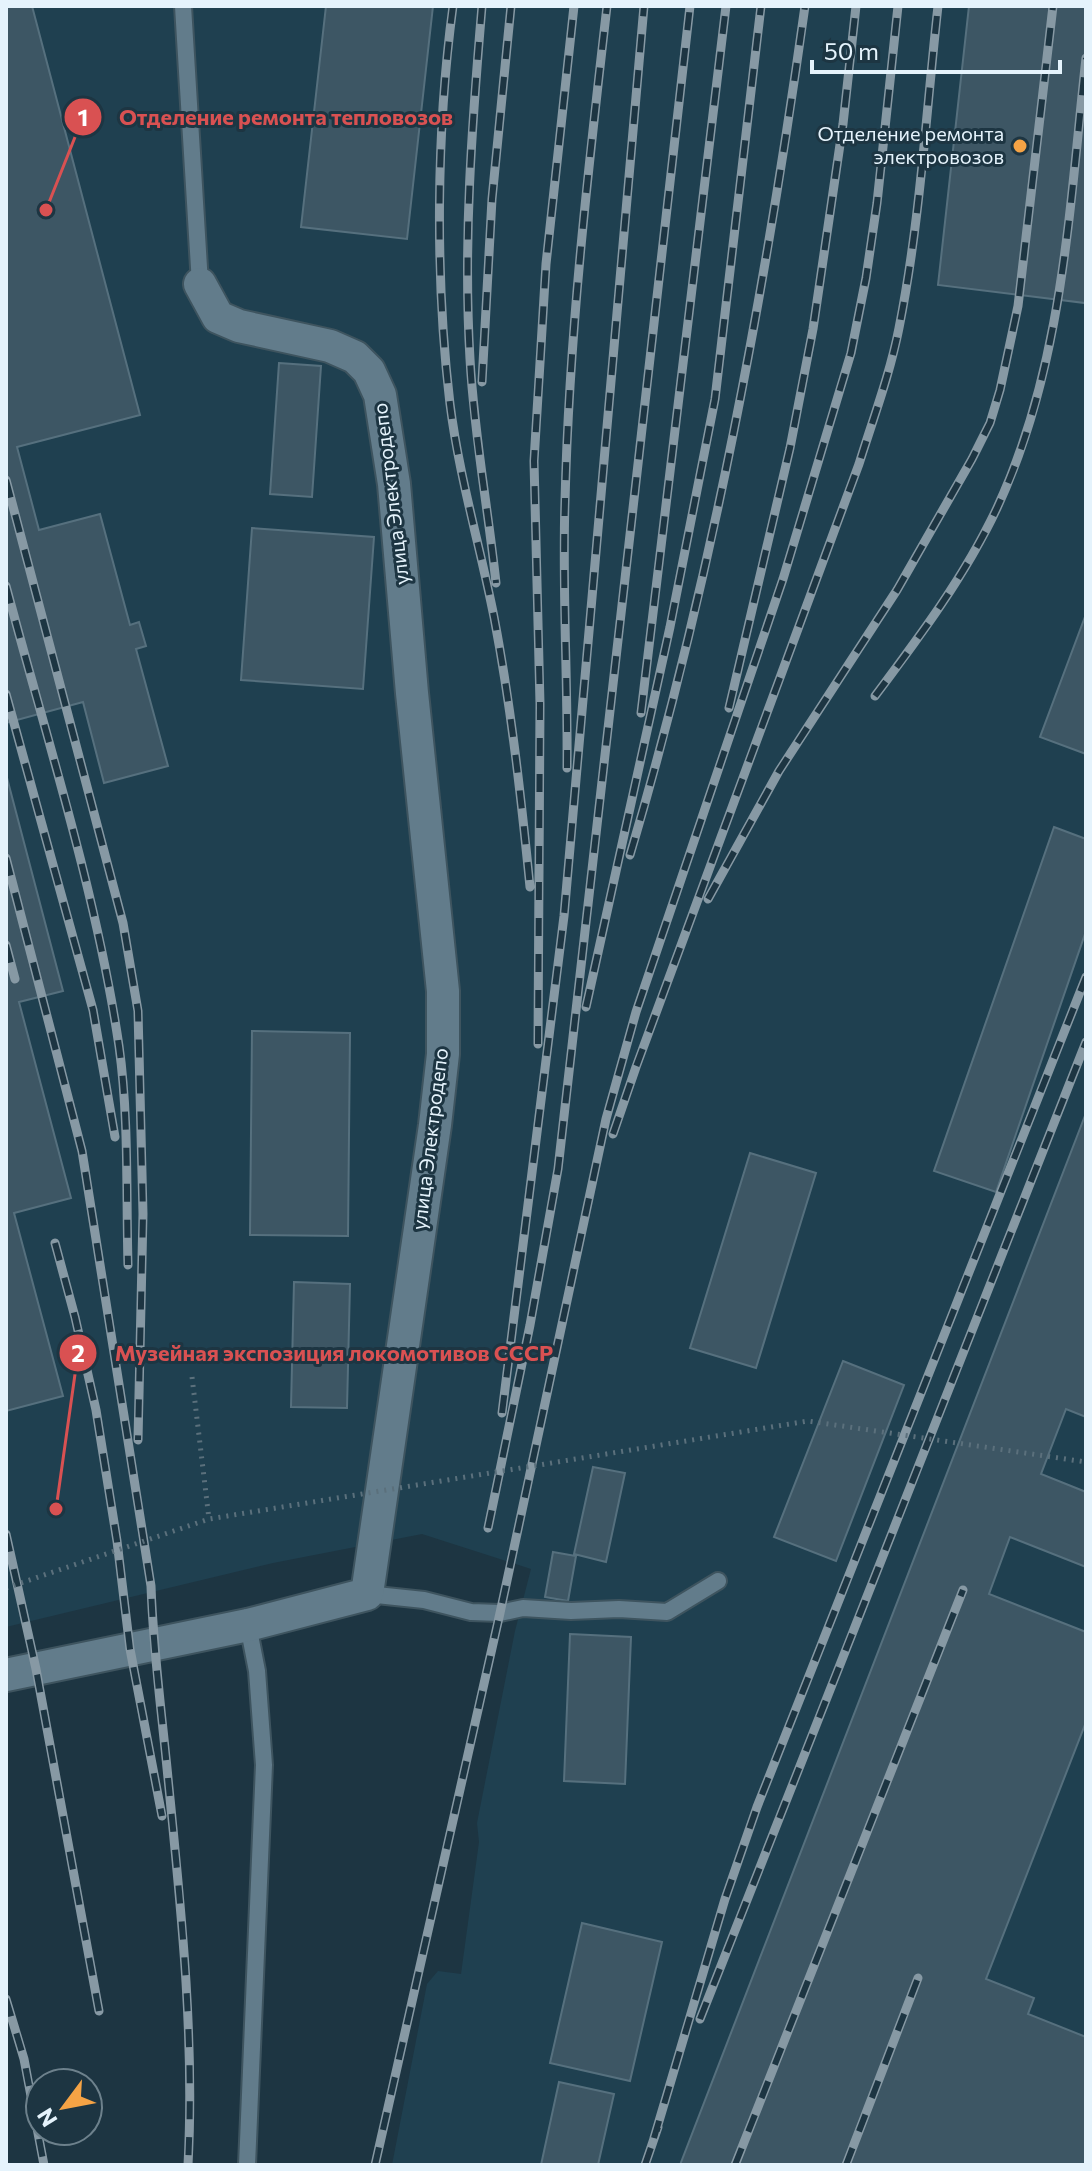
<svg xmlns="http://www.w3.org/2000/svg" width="1092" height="2171" font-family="Commissioner,sans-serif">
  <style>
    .built { fill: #1f4050 }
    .building { fill: #3d5664; stroke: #56707e; stroke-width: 2 }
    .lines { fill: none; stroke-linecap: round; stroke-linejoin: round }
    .service-casing { stroke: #3e545f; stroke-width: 20 }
    .minor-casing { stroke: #3e545f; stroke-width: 36 }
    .path { stroke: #5b707c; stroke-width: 5; stroke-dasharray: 2 6; stroke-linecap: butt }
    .service { stroke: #627c8b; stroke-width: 16 }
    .minor { stroke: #627c8b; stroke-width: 32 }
    .rail-casing { stroke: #8799a4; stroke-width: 9 }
    .rail { stroke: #1d3542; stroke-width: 6; stroke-dasharray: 18; stroke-linecap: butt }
    .path-bridge { stroke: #5b707c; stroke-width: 5; stroke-dasharray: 2 6; stroke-linecap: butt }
    .poi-dot { fill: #f5a345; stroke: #1d3542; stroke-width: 3 }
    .labels { text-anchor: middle; stroke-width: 6; stroke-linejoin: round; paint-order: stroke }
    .poi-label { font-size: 20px; fill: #e5f3fc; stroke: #1d3542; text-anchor: end }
    .street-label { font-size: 20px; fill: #e5f3fc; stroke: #1d3542 }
    .leader { fill: none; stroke: #d95152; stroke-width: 3 }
    .callout-dot { fill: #d95152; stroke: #1d3542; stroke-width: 3 }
    .mark-label { font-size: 24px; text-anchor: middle; font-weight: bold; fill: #fff }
    .callout-label { font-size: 22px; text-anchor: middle; font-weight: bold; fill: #d95152; stroke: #1d3542; stroke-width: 6; stroke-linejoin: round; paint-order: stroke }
  </style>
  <rect width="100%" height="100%" fill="#1d3542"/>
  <path class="built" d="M6,6H1086V2165H392L427,1984L438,1971L461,1974L479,1842L477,1823L515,1631L531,1569L422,1534L273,1563L6,1627Z"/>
  <path class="building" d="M6,6H32L140,415L17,447L39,530L100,514L130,625L139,622L146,646L136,649L168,766L104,783L83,702L6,723Z
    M326,6H433L407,239L301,227Z
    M969,6H1086L1085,303L938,285Z
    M279,363L321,366L312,497L270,494Z
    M252,528L374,537L363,689L241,680Z
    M1086,614V754L1040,737Z
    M6,774L63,991L19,1002L71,1198L14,1213L63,1396L6,1411Z
    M1054,827L1086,839V931L996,1192L934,1171Z
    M252,1031L350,1033L348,1236L250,1235Z
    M1086,1113V1417L1066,1409L1041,1474L1086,1492V1567L1010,1537L989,1594L1086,1632V1722L986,1979L1034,1998L1028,2014L1086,2037V2165H680Z
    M750,1153L816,1173L756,1368L690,1348Z
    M294,1282L350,1284L347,1408L291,1407Z
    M843,1361L904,1385L836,1561L774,1537Z
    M593,1467L625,1473L606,1562L574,1554Z
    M553,1552L576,1556L568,1601L545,1597Z
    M570,1634L631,1637L625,1784L564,1781Z
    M582,1923L662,1942L630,2081L550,2063Z
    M559,2082L614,2094L598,2165H541Z"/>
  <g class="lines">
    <g class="service-casing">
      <path id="service" d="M183,6L200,284
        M367,1594L424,1600L471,1612L500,1613L523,1608L571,1611L619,1609L667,1612L718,1581
        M247,2165L264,1765L257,1671L248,1625"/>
    </g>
    <g class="minor-casing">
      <path id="minor" d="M6,1675L248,1625L367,1594L435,1125L443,1054V991L412,693L394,484L380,395L369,371L355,357L330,346L239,326L218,317L200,284"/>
    </g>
    <path class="path" d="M192,1377L209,1519"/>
    <use href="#service" class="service"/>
    <use href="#minor" class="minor"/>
    <g class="rail-casing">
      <path id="rail" d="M453,6C436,132 435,278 450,404C459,476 480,546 494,617C511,706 521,797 530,887
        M482,6C472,124 463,241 470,359C474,434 488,508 496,583
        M482,382L492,199L511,6
        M6,480L123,923L138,1011L143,1214L138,1440
        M6,586C46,737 96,891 119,1046C129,1118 126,1192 128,1265
        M6,694L93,1010L115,1137
        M875,696C920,636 965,576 997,508C1063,366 1069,210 1086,58
        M729,708L790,448L813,329L843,124L856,6
        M641,713L726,6
        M567,768C568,679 562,590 565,501C569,335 588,171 607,6
        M630,855C712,578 765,292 805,6
        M6,858L82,1151L151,1586C153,1647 161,1707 167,1768C180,1900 195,2033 188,2165
        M708,899L779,771L897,590L972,459L990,423L1000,390L1018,306L1053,6
        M6,945L15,979
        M586,1007L670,627L715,399L761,6
        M538,1044L540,704L534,461L546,264L574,6
        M613,1134L636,1067L859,464C873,419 890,374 899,328C920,223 926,113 938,6
        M55,1243L75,1317L96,1410L117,1541L130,1649L162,1816
        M502,1413L564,916L644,6
        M488,1528L530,1325L558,1169L690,6
        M6,1534L36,1669L99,2011
        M6,1999L24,2059L44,2165
        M700,2019L1086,1042
        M654,2138L725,1899L757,1807L1086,977
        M375,2165L500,1613L606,1119L636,1012L783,579L851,353L866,278L877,203L898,6
        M645,2165L658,2127
        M735,2165L963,1590
        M846,2165L918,1978"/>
    </g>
    <use href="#rail" class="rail"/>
    <path class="path-bridge" d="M6,1588L209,1519L808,1421L1086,1462"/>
  </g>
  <circle class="poi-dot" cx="1020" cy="146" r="8"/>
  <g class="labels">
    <g class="poi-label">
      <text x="1004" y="141">Отделение ремонта<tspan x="1004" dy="23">электровозов</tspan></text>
    </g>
    <g class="street-label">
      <text transform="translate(391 494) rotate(-97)" y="7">улица Электродепо</text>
      <text transform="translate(430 1139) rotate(-83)" y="7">улица Электродепо</text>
    </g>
  </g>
  <path class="leader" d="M46 210L83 117M56 1509L78 1353"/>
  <g class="callout-dot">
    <circle cx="46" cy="210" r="8"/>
    <circle cx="56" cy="1509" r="8"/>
    <circle cx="83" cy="117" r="20"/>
    <circle cx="78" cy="1353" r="20"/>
  </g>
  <g class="mark-label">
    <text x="83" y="126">1</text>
    <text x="78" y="1362">2</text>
  </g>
  <g class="callout-label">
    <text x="286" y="125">Отделение ремонта тепловозов</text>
    <text x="334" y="1361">Музейная экспозиция локомотивов СССР</text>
  </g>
  <rect width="1092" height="2171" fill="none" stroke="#e5f3fc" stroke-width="16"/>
  <g transform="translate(64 2107) rotate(238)"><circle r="38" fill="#1d3542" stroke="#6d818c" stroke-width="2"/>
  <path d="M0-6L14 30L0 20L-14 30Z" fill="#f5a345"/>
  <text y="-12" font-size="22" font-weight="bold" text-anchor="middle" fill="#e5f3fc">N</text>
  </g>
  <path d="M812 60v12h248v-12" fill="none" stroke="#e5f3fc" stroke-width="4"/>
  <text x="824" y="60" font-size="24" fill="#e5f3fc" stroke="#1d3542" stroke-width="6" paint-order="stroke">50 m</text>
</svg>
